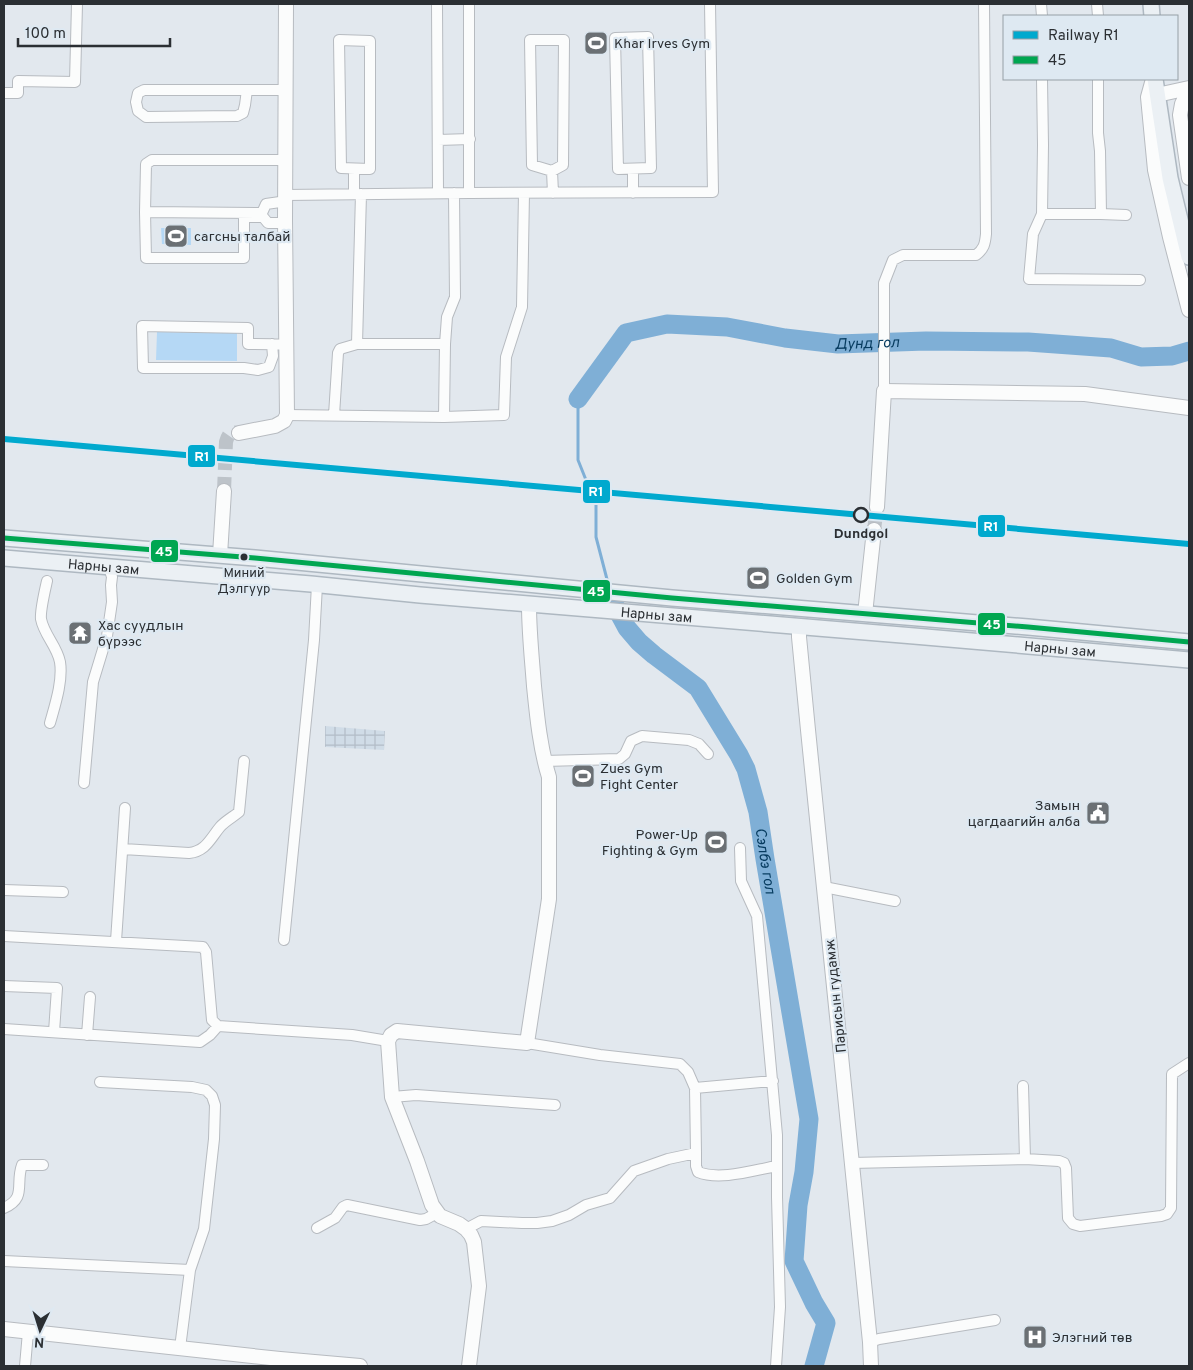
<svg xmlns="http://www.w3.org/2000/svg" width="1193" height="1370" font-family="Overpass,sans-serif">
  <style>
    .industrial { fill: url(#industrial-grid) }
    .park { fill: #b5d8f5 }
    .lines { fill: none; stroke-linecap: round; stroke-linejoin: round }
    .stream { stroke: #7fafd6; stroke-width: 3 }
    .river { stroke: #7fafd6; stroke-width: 19 }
    .secondary-tunnel { stroke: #bdc3c9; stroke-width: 14; stroke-dasharray: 14 7; stroke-linecap: butt }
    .street-casing { stroke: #b7bbc0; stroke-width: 12 }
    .secondary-casing { stroke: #b7bbc0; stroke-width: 16 }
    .primary-casing { stroke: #aeb8c1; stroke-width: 18 }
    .street { stroke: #fbfcfc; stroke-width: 10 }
    .secondary { stroke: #fbfcfc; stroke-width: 14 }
    .primary { stroke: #ebf0f4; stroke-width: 15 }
    .bus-1-casing { stroke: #dee9f2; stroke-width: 9 }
    .bus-1 { stroke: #00a651; stroke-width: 5 }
    .rail-1-casing { stroke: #dee9f2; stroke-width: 10 }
    .rail-1 { stroke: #00a9ce; stroke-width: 6 }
    .stop-dot { fill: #dee9f2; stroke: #2b2f33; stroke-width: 2.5 }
    .bus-dot { fill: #2b2f33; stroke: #dee9f2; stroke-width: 2 }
    .labels { text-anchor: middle; stroke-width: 4.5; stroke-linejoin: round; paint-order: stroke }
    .bus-label { font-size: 13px; fill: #2b2f33; stroke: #dee9f2 }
    .poi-label { font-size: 14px; fill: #2b2f33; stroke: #dee9f2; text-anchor: start }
    .stop-label { font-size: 14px; font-weight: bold; fill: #2b2f33; stroke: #dee9f2 }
    .street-label { font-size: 14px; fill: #2b2f33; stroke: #dee9f2 }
    .water-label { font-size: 15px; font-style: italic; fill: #063b5f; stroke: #dee9f2 }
    .line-badge { stroke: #dee9f2; stroke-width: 2 }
    .badge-label { font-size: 14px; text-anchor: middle; font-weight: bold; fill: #fff }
  </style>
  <defs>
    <pattern id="industrial-grid" width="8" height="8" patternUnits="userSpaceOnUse" patternTransform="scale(1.25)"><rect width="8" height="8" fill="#d0dce7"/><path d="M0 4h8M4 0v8" fill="none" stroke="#b3bdc7"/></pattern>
  </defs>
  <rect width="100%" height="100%" fill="#e2e8ee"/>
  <path class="industrial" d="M325,726L385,731L384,750L325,747Z"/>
  <path class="park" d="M161,228H191V245L162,244Z
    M157,332L237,333V361L156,360Z"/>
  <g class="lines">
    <path class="stream" d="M578,399V460L596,505V537L609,587"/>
    <g class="river">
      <path id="s1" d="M578,399L626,333L667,324L727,327L785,338L838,344L926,341L1028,342L1111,348L1141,357L1172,356L1189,351"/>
      <path id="s2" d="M613,602L627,628L639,642L654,655L698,688L739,755L746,769L758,812L765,859L809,1119L804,1172L798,1205L794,1261L814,1303L826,1323L814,1366"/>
    </g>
    <path class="secondary-tunnel" d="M224,491L226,442C228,434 231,431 239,433
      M874,530L877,507"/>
    <g class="street-casing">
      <path id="street" d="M437,4L438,193
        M469,4V193
        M1041,4L1042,16
        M1097,4L1098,16
        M648,37L651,168L618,169L615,38Z
        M339,40L370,41V169L341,168Z
        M530,40H564L563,165L552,171L532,165Z
        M1042,79L1043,145L1042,214L1033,234L1029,279L1140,280
        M1098,79V133L1100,151L1101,214
        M247,90L245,105L243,113L237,116L146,117L138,111L136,102L138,93L144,90H286
        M4,93H18V81L75,82L77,4
        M438,140L470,139
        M633,169V193
        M552,171L553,193
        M354,194V169
        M285,195L469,193L713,192L710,4
        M145,212L146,164L152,160H285
        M1042,214H1101L1126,215
        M285,220L280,223H268L263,217H244V258H146L145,212L262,213L266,204L280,202L285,204
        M272,344L273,356L269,367L258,370L244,368H143L142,326L248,328V344C261,344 274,344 287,345
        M357,344L361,194
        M884,391V283L893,260L903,255H976C984,249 985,244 986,234L984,4
        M287,415L444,417L445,344L447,317L455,297L454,193
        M334,415L338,353L340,349L357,344H445
        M444,417L504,415L506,357L522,307L524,193
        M47,581C45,590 40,611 41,619C44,635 57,646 60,662C63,681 55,705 50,723
        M544,761L619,759L625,754L631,741L642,736L689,740L699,744L708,754
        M84,783L93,682L107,636L112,602L111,585L112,577L109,567
        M740,848L741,881L757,916L777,1135V1197L780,1307L776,1366
        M123,849L189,853C206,851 210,839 220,827C225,821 233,817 239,812L244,761
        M824,887L895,901
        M4,890L63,892
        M4,936L203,947L206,952L212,1020L218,1026L352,1035L388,1041
        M284,940L314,640L317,585
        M116,941L125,808
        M4,986L57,988L54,1032
        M4,1029L200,1042L210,1035L218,1026
        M87,1035L90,997
        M527,1043L600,1055L680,1064L688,1072L695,1088L773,1081
        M100,1082L192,1087L206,1090L212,1096L215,1105L214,1139L204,1229L190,1270L180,1348
        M1023,1086L1025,1159
        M695,1088L696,1153
        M392,1097L416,1095L555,1105
        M851,1163L1025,1159L1059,1161L1064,1163L1066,1168L1068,1218L1073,1224L1080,1226L1161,1216L1167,1214L1171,1208L1172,1074L1189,1063
        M4,1208C27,1198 15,1184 22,1165H43
        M317,1228L335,1218L343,1207L347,1205L420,1220L426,1219L437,1213
        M466,1229L481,1221L522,1223H537L552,1221L569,1215L586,1205L610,1198L634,1171L668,1159L696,1153V1166L698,1172C720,1181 754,1170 777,1166
        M4,1261L190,1270
        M870,1342L879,1339L995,1320
        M25,1366L28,1332"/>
    </g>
    <g class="secondary-casing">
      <path id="secondary" d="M1153,79L1148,97L1155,170L1170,237L1189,310
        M1189,90L1182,104L1180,115L1189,178
        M1157,95L1189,88
        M239,433L275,426L284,421L287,415L285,220L286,4
        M877,507L884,391L1085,394L1189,408
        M220,555L224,491
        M865,614L874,530
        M799,626V637L808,730L870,1342L871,1366
        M4,1329L280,1359L360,1366
        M469,1366L479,1286L474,1242L471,1235L466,1229L459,1224L440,1216L432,1205L417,1161L392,1097L388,1041L391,1035L397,1031L527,1043L549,899V777C540,748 537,716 534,686C532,659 529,632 529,605"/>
    </g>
    <g class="primary-casing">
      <g id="primary">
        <path d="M1151,4L1152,16"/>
        <path d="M1155,79L1170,178L1189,257"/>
        <path d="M4,538L255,558L672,598L1028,627L1189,642"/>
        <path id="s3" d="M4,558L311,584L420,595L914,636L1189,660"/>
      </g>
    </g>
    <use href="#street" class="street"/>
    <use href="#secondary" class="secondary"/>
    <use href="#primary" class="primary"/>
    <g class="bus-1-casing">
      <path id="bus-1" d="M4,538L255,558L672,598L1028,627L1189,642"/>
    </g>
    <use href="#bus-1" class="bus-1"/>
    <g class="rail-1-casing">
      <path id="rail-1" d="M4,439L1189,544"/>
    </g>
    <use href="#rail-1" class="rail-1"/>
  </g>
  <defs>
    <g id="stadium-square" transform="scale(1.25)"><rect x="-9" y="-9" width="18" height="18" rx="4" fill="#6b7074" stroke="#dee9f2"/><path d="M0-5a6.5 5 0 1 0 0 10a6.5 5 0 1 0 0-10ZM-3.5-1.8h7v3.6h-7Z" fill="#fff"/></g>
    <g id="temple-square" transform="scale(1.25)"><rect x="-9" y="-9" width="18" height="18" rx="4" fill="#6b7074" stroke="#dee9f2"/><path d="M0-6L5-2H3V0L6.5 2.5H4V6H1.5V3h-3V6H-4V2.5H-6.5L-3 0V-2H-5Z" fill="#fff"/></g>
    <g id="civic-square" transform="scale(1.25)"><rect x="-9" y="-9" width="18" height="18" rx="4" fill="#6b7074" stroke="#dee9f2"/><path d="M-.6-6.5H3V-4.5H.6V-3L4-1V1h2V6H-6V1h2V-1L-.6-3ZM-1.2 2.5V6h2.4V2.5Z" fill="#fff"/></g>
    <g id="hospital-square" transform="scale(1.25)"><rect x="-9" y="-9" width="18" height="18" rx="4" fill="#6b7074" stroke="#dee9f2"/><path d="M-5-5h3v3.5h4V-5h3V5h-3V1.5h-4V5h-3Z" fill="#fff"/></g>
  </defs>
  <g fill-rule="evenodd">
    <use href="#stadium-square" x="596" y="43"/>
    <use href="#stadium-square" x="176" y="236"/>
    <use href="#stadium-square" x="758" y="578"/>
    <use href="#temple-square" x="80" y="633"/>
    <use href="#stadium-square" x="583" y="776"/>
    <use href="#civic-square" x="1098" y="813"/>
    <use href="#stadium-square" x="716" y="842"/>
    <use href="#hospital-square" x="1035" y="1337"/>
  </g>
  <circle class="stop-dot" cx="861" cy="515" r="7"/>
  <circle class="bus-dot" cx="244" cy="557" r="4.5"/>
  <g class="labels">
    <g class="bus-label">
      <text x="244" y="577">Миний<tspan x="244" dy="16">Дэлгуур</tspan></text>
    </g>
    <g class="poi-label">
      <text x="614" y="48">Khar Irves Gym</text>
      <text x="194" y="241">сагсны талбай</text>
      <text x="776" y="583">Golden Gym</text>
      <text x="98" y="630">Хас суудлын<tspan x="98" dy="16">бүрээс</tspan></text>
      <text x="600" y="773">Zues Gym<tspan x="600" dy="16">Fight Center</tspan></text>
      <text x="1080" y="810" text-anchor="end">Замын<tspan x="1080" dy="16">цагдаагийн алба</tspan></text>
      <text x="698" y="839" text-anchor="end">Power-Up<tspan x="698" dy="16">Fighting &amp; Gym</tspan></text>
      <text x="1052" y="1342">Элэгний төв</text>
    </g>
    <g class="stop-label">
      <text x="861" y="538">Dundgol</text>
    </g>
    <g class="street-label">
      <text dy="5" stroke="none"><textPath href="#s3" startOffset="100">Нарны зам</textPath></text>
      <text dy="5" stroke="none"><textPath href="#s3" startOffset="655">Нарны зам</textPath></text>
      <text dy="5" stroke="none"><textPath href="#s3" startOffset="1060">Нарны зам</textPath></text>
      <text transform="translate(835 996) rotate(-96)" y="5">Парисын гудамж</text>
    </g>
    <g class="water-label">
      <text dy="5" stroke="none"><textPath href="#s1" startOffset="325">Дунд гол</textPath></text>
      <text dy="5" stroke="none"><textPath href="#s2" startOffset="311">Сэлбэ гол</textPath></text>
    </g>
  </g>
  <g class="line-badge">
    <rect x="187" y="444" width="29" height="24" rx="5" fill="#00a9ce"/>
    <rect x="582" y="479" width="29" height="25" rx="5" fill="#00a9ce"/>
    <rect x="977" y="514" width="29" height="24" rx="5" fill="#00a9ce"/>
    <rect x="150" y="539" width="29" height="24" rx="5" fill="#00a651"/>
    <rect x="582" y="579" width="29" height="24" rx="5" fill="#00a651"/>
    <rect x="977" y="612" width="29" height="24" rx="5" fill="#00a651"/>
  </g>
  <g class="badge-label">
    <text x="202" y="461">R1</text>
    <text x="596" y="496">R1</text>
    <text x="991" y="531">R1</text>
    <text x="164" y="556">45</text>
    <text x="596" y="596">45</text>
    <text x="992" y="629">45</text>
  </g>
  <rect width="1193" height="1370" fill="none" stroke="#2b2f33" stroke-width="10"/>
  <rect x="1003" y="15" width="175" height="65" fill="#dee9f2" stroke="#969fa6"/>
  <rect x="1013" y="31" width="25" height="8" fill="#00a9ce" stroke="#969fa6"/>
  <text x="1048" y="40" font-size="15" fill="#2b2f33">Railway R1</text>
  <rect x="1013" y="56" width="25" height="8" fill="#00a651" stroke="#969fa6"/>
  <text x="1048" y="65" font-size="15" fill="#2b2f33">45</text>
  <g transform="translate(40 1330) rotate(184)" stroke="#dee9f2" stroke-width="4" paint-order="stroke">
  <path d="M0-4L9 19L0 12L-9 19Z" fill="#2b2f33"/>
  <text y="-8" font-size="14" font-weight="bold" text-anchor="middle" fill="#2b2f33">N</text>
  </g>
  <path d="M18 38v8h152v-8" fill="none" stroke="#2b2f33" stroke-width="2.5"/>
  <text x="25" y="38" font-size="15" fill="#2b2f33" stroke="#dee9f2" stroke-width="4" paint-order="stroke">100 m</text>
</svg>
